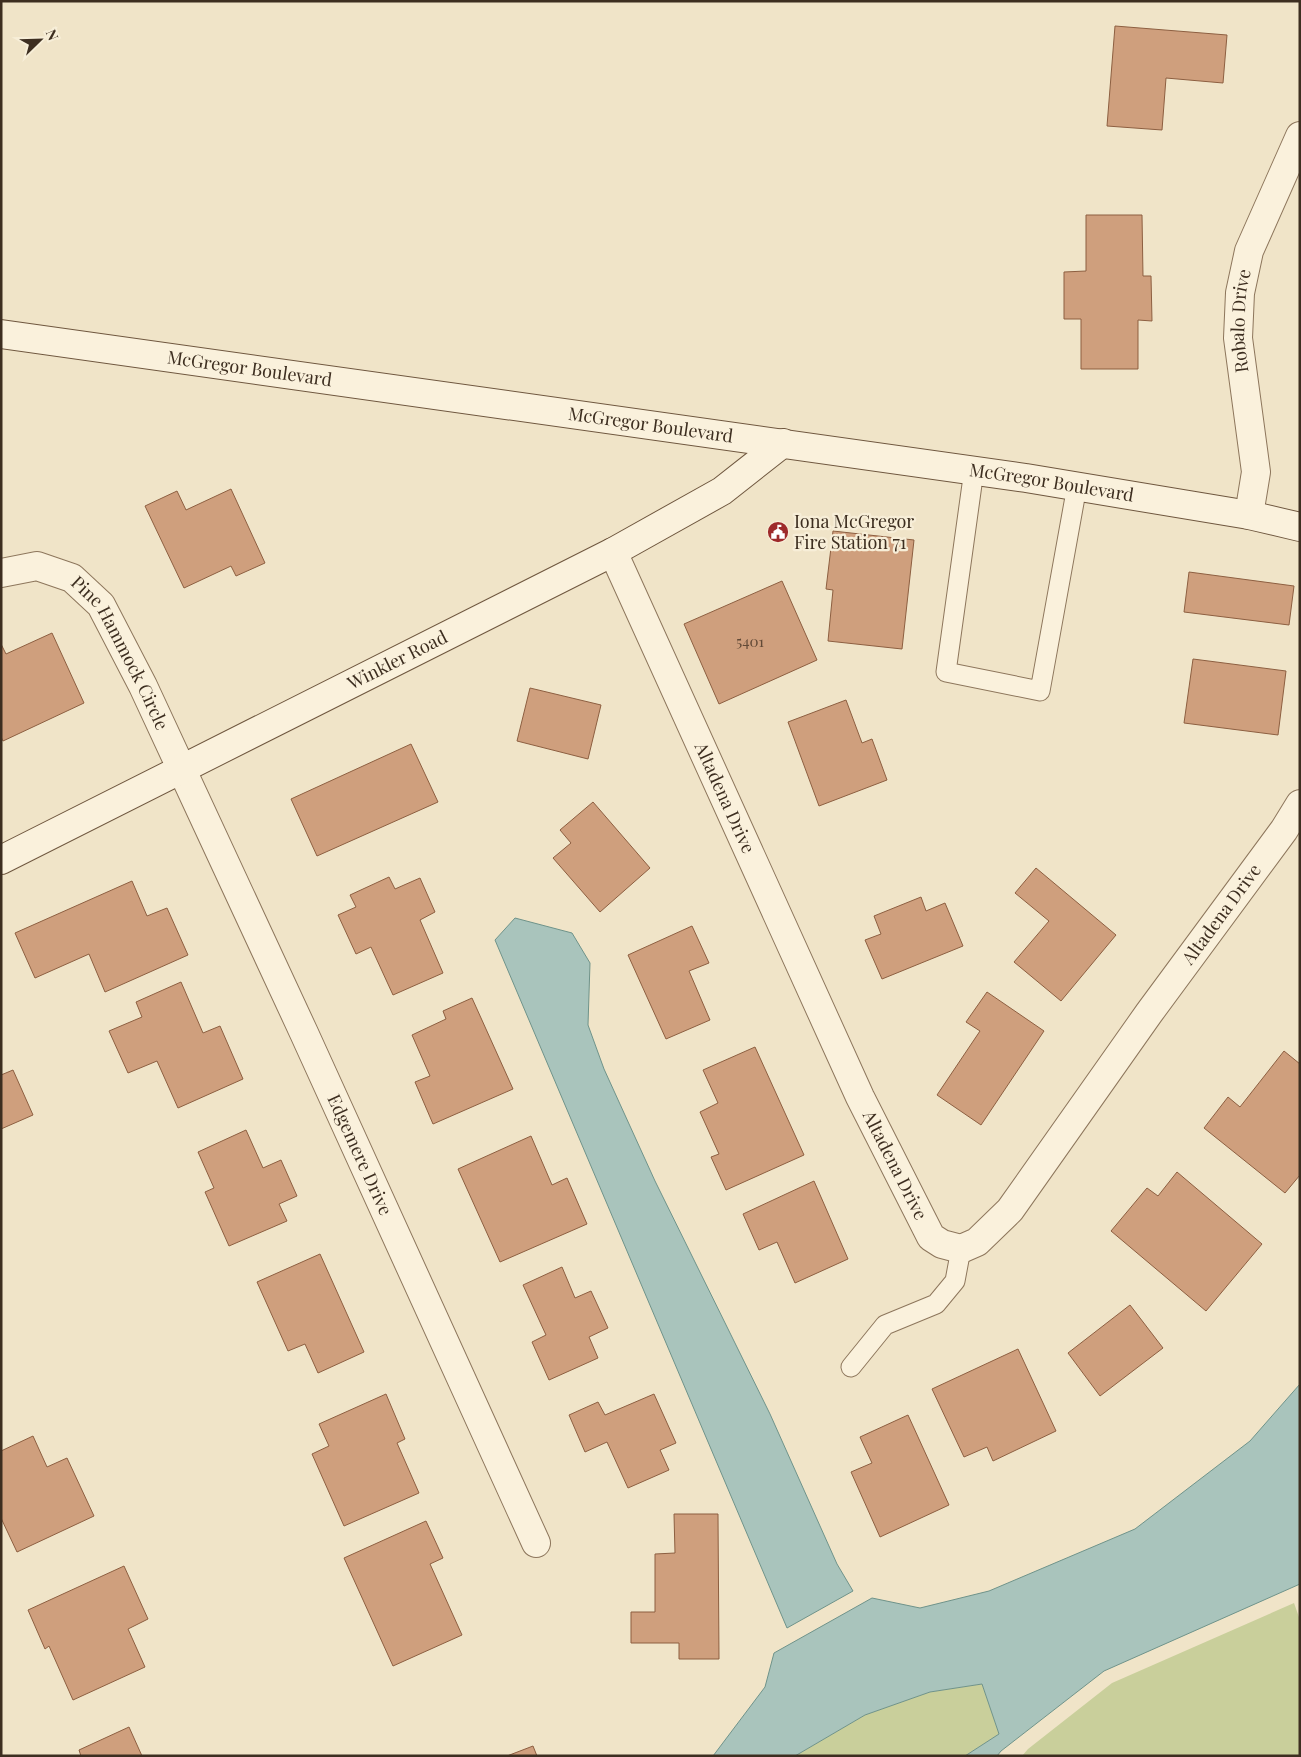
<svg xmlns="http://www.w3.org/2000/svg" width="1301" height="1757" font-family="'Playfair Display',serif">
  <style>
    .green { fill: #c9cf9b }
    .water { fill: #a9c4bc; stroke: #6f938a }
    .building { fill: #cf9f7d; stroke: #8d5f41 }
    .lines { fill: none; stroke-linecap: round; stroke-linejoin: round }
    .lane-casing { stroke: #8d765c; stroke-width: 21 }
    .street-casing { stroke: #8d765c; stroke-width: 30 }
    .secondary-casing { stroke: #6f573f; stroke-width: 30 }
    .lane { stroke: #faf1dc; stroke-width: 19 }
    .street { stroke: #faf1dc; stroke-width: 28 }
    .secondary { stroke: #faf1dc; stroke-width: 28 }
    .labels { text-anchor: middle; stroke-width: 4.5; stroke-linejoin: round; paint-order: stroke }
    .number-label { font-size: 15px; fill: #624a37 }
    .street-label { font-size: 18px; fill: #3d2e20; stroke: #f7eed8 }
    .poi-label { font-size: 18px; fill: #3d2e20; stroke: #f7eed8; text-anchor: start }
  </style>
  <rect width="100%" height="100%" fill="#f0e4c8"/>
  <path class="green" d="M1294,1603L1300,1620V1756H1022L1028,1749L1112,1683Z
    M982,1684L999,1734L965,1756H795L865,1715L930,1692Z"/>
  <path class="water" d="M515,918L572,933L590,963L588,1025L604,1069L655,1181L770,1414L837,1564L853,1591L787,1628L495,940Z
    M1300,1384V1584L1104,1671L1001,1751L997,1756H965L999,1734L982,1684L930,1692L865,1715L795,1756H713L765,1687L774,1653L872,1598L920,1608L989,1591L1135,1529L1250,1441Z"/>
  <path class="building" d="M1115,26L1227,35L1223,83L1166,78L1162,130L1107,126Z
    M1086,215H1142L1143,276H1151L1152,321L1138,320V369H1081V319H1064V272L1086,271Z
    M231,489L265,563L236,576L231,566L184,588L145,506L177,491L186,510Z
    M833,531L914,540L902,649L828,641L833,590L826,589Z
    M1189,572L1294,586L1289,625L1184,612Z
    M782,581L817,660L719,704L684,624Z
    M52,633L84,703L3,741L1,737V644L6,654Z
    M1193,659L1286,671L1278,735L1184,723Z
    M530,688L601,705L588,759L517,741Z
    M846,700L862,743L872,739L887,780L819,806L788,722Z
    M411,744L438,802L317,856L291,799Z
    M593,802L650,868L600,912L553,858L571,843L560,830Z
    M1036,868L1116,935L1061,1001L1014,962L1049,921L1015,893Z
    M389,877L395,889L420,878L435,912L420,920L443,973L393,995L371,947L356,954L338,915L356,907L350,895Z
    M132,881L147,916L167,908L188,955L105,992L89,954L35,978L15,933Z
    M921,897L926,911L945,903L963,946L882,979L865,940L881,934L874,916Z
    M692,926L709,963L689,971L710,1020L666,1039L628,955Z
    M181,982L203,1033L220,1026L243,1079L178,1108L157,1061L128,1073L109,1031L142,1017L136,1002Z
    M987,992L1044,1031L981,1125L937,1095L980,1031L966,1022Z
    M472,998L513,1089L433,1124L415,1082L430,1076L412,1035L446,1019L443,1011Z
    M755,1047L804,1155L726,1190L711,1157L719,1154L700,1112L718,1103L703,1070Z
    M1284,1051L1300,1064V1175L1285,1193L1204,1128L1228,1097L1240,1107Z
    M13,1070L33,1115L1,1129V1075Z
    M246,1130L263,1168L281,1160L297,1196L279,1204L287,1221L229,1246L205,1192L214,1188L198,1152Z
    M531,1136L552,1185L567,1178L587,1224L500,1262L458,1169Z
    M1177,1172L1262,1244L1206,1311L1111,1231L1147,1188L1158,1196Z
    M814,1181L848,1259L795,1283L777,1242L759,1250L743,1214Z
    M320,1254L364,1352L318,1373L305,1344L288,1351L257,1282Z
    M562,1267L575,1298L591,1291L608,1328L589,1337L598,1358L549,1380L532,1342L546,1335L523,1285Z
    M1130,1305L1163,1348L1100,1396L1068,1353Z
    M1018,1349L1056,1431L993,1461L987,1447L964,1457L932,1389Z
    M386,1394L405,1439L397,1443L419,1493L344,1526L312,1454L329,1446L319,1424Z
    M654,1394L676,1443L660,1450L669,1470L628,1488L607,1442L585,1452L569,1415L598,1402L605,1415Z
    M908,1415L949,1505L880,1537L851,1472L872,1463L860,1437Z
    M33,1436L47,1467L67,1458L94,1516L17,1552L1,1518V1451Z
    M674,1514H718L719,1659H679V1643H631V1612H655V1554L675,1553Z
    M426,1521L443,1558L430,1564L462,1635L393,1666L344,1558Z
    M124,1566L148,1619L128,1629L145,1667L73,1700L49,1646L45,1649L28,1610Z
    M129,1727L142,1756H81L79,1750Z
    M533,1746L537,1756H507Z"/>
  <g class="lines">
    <g class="lane-casing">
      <path id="lane" d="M974,470L946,672L1040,691L1077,486
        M851,1367L885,1325L936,1304L955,1281L961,1249"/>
    </g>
    <g class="street-casing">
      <g id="street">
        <path id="s1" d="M1249,515L1256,472L1238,338L1240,293L1249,251L1300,136"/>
        <path id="s2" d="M613,552L860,1097L931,1237L942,1244L961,1249L977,1242L1010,1210L1149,1013L1284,830L1300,804"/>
        <path id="s3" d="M1,573L37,566L72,578L101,605L143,686L304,1033L536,1543"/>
      </g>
    </g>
    <g class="secondary-casing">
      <g id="secondary">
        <path id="s4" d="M1,334L1026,478L1249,515L1300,527"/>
        <path id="s5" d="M1,860L613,552L722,491L783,443"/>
      </g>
    </g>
    <use href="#lane" class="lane"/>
    <use href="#street" class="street"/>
    <use href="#secondary" class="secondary"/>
  </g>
  <defs>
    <g id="civic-disc" transform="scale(1.125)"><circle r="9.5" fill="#9e2a2b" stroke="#f7eed8"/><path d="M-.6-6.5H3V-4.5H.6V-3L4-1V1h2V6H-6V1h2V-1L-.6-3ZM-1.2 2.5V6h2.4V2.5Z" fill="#fff"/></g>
  </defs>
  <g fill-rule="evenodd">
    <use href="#civic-disc" x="778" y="532"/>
  </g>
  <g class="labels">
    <g class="number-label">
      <text x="750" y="647">5401</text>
    </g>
    <g class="street-label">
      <text dy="6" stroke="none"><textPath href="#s1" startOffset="196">Robalo Drive</textPath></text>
      <text dy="6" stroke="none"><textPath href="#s4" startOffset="251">McGregor Boulevard</textPath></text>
      <text dy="6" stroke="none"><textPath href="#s4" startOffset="656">McGregor Boulevard</textPath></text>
      <text dy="6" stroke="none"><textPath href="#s4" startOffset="1061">McGregor Boulevard</textPath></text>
      <text dy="6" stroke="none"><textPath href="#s3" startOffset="164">Pine Hammock Circle</textPath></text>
      <text dy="6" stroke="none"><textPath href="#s5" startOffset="444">Winkler Road</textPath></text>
      <text dy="6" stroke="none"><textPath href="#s2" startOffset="270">Altadena Drive</textPath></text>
      <text dy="6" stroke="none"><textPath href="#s2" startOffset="1215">Altadena Drive</textPath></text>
      <text dy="6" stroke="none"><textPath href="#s3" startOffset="721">Edgemere Drive</textPath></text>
      <text dy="6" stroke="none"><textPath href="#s2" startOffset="675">Altadena Drive</textPath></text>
    </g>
    <g class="poi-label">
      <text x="794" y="528">Iona McGregor<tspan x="794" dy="21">Fire Station 71</tspan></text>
    </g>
  </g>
  <rect width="1301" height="1757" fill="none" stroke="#3d2e20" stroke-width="5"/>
  <g transform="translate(40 40) rotate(67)" stroke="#f7eed8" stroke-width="4" paint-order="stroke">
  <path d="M0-4L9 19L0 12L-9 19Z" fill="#3d2e20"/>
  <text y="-8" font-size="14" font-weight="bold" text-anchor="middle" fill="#3d2e20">N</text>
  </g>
</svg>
